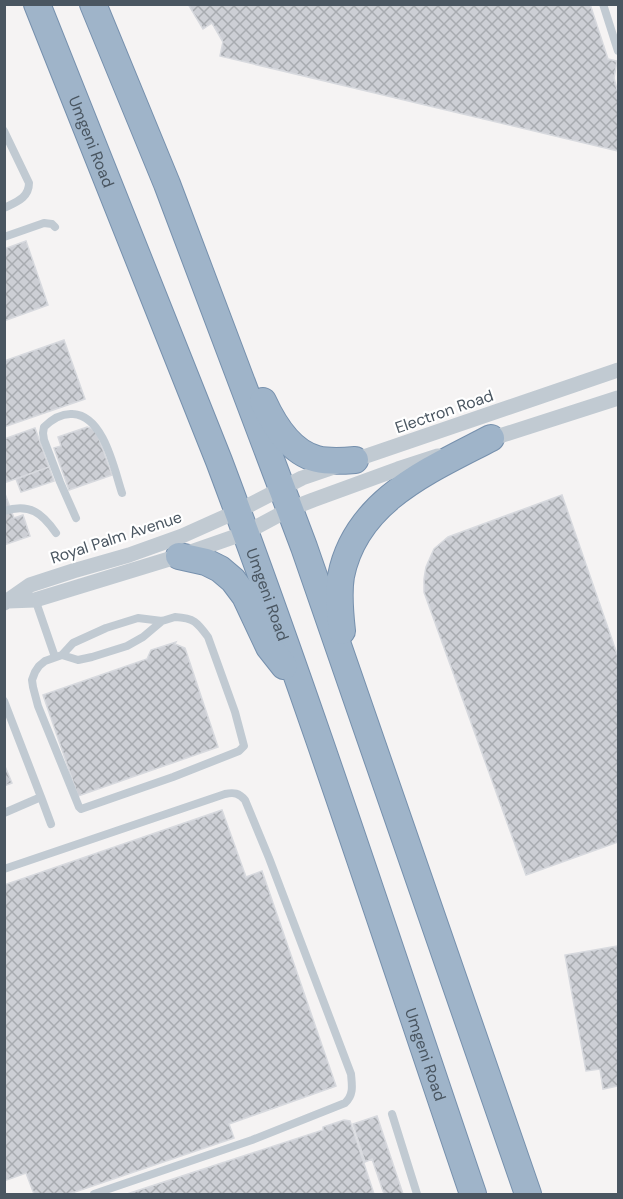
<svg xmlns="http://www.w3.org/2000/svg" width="623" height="1199" font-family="'DM Sans',sans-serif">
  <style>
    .building { fill: url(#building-cross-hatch); stroke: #d7d9de; stroke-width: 1.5 }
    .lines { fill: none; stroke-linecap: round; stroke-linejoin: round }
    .trunk-casing { stroke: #7690ad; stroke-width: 28 }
    .service { stroke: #c1cad2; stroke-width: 8 }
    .minor { stroke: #c1cad2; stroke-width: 15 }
    .trunk { stroke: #9fb4c9; stroke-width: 26 }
    .labels { text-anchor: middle; stroke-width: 4.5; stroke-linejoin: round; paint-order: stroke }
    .street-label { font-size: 16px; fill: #4a5661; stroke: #fff }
  </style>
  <defs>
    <pattern id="building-cross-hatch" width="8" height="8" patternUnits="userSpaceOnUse" patternTransform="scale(1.5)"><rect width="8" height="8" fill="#cdcfd5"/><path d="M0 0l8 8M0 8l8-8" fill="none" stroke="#a8abb0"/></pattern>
  </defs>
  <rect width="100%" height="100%" fill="#f5f3f3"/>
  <path class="building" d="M188,4H590L608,59L617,61L614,78L618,93V151L220,56L223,42L212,23L203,29Z
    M26,241L48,305L4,321V249Z
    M64,340L85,399L4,427V361Z
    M87,427L96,430L112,475L69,490L54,448L61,446L58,437Z
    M35,428L49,467L4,483V439Z
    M49,467L54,481L21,492L16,479Z
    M4,491L14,518L23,515L30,536L4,545Z
    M562,495L618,657V842L526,875L424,592V579L426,567L434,549L448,537Z
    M176,642L175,644L185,648L218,747L78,796L43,695L147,659L151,650Z
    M4,764L12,783L4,786Z
    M222,810L246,877L262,871L336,1086L229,1124L234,1138L69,1194H34L26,1173L4,1181V885Z
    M618,946V1086L603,1089L600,1069L586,1071L565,955Z
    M377,1116L403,1194H384L372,1159L365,1162L353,1124Z
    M344,1120L350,1121L374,1194H127L323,1130V1127Z"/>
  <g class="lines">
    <g class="trunk-casing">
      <g id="trunk">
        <path id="s1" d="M37,4L219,461C310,703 390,950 473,1194"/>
        <path d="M93,4L167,184L304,547L528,1194"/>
        <path d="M263,401C274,425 290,452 317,459C329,462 343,461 355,460"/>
        <path d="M179,556L206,562L220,569L233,580L245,596L269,647L284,666"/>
        <path d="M342,631C340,613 338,594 341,576C356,500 430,470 491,438"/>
      </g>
    </g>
    <path class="service" d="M603,4L618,51
      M4,131L29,183C29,198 16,202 4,208
      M4,237L44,223L52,224L55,227
      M4,511C30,503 42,513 56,533
      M76,518L60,482L44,440L43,433L44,427C52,419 62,413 73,414C104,416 114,469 122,493
      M35,599L55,657
      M175,617C194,618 197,622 208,637L235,712L244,746L239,751L173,777L81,809L79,807L38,706L33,687L32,680L35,672L39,666L45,661L62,655L73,643L106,628L138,618L162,621Z
      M62,655L78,660L92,657L127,646L143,637L162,621
      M4,701L41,797
      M4,813L41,797L51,824
      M4,869L225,794C234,792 239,793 245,800L269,858L351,1074C352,1085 354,1095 345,1103L252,1140L94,1194
      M392,1114L417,1194"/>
    <path class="minor" d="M484,441L618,398
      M8,601L35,600L179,556L245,533L290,509L313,500L398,469L438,456
      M4,603L30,585L73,571L129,555L182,536L238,511L302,478L618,370"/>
    <use href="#trunk" class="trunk"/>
  </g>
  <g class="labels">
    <g class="street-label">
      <text dy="6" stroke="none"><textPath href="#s1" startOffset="148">Umgeni Road</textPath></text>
      <text transform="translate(444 411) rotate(-19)" y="6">Electron Road</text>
      <text transform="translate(116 537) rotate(-18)" y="6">Royal Palm Avenue</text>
      <text dy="6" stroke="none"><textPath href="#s1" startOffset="634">Umgeni Road</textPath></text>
      <text dy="6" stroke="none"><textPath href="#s1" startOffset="1120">Umgeni Road</textPath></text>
    </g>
  </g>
  <rect width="623" height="1199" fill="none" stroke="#4a5661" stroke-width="12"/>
</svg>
